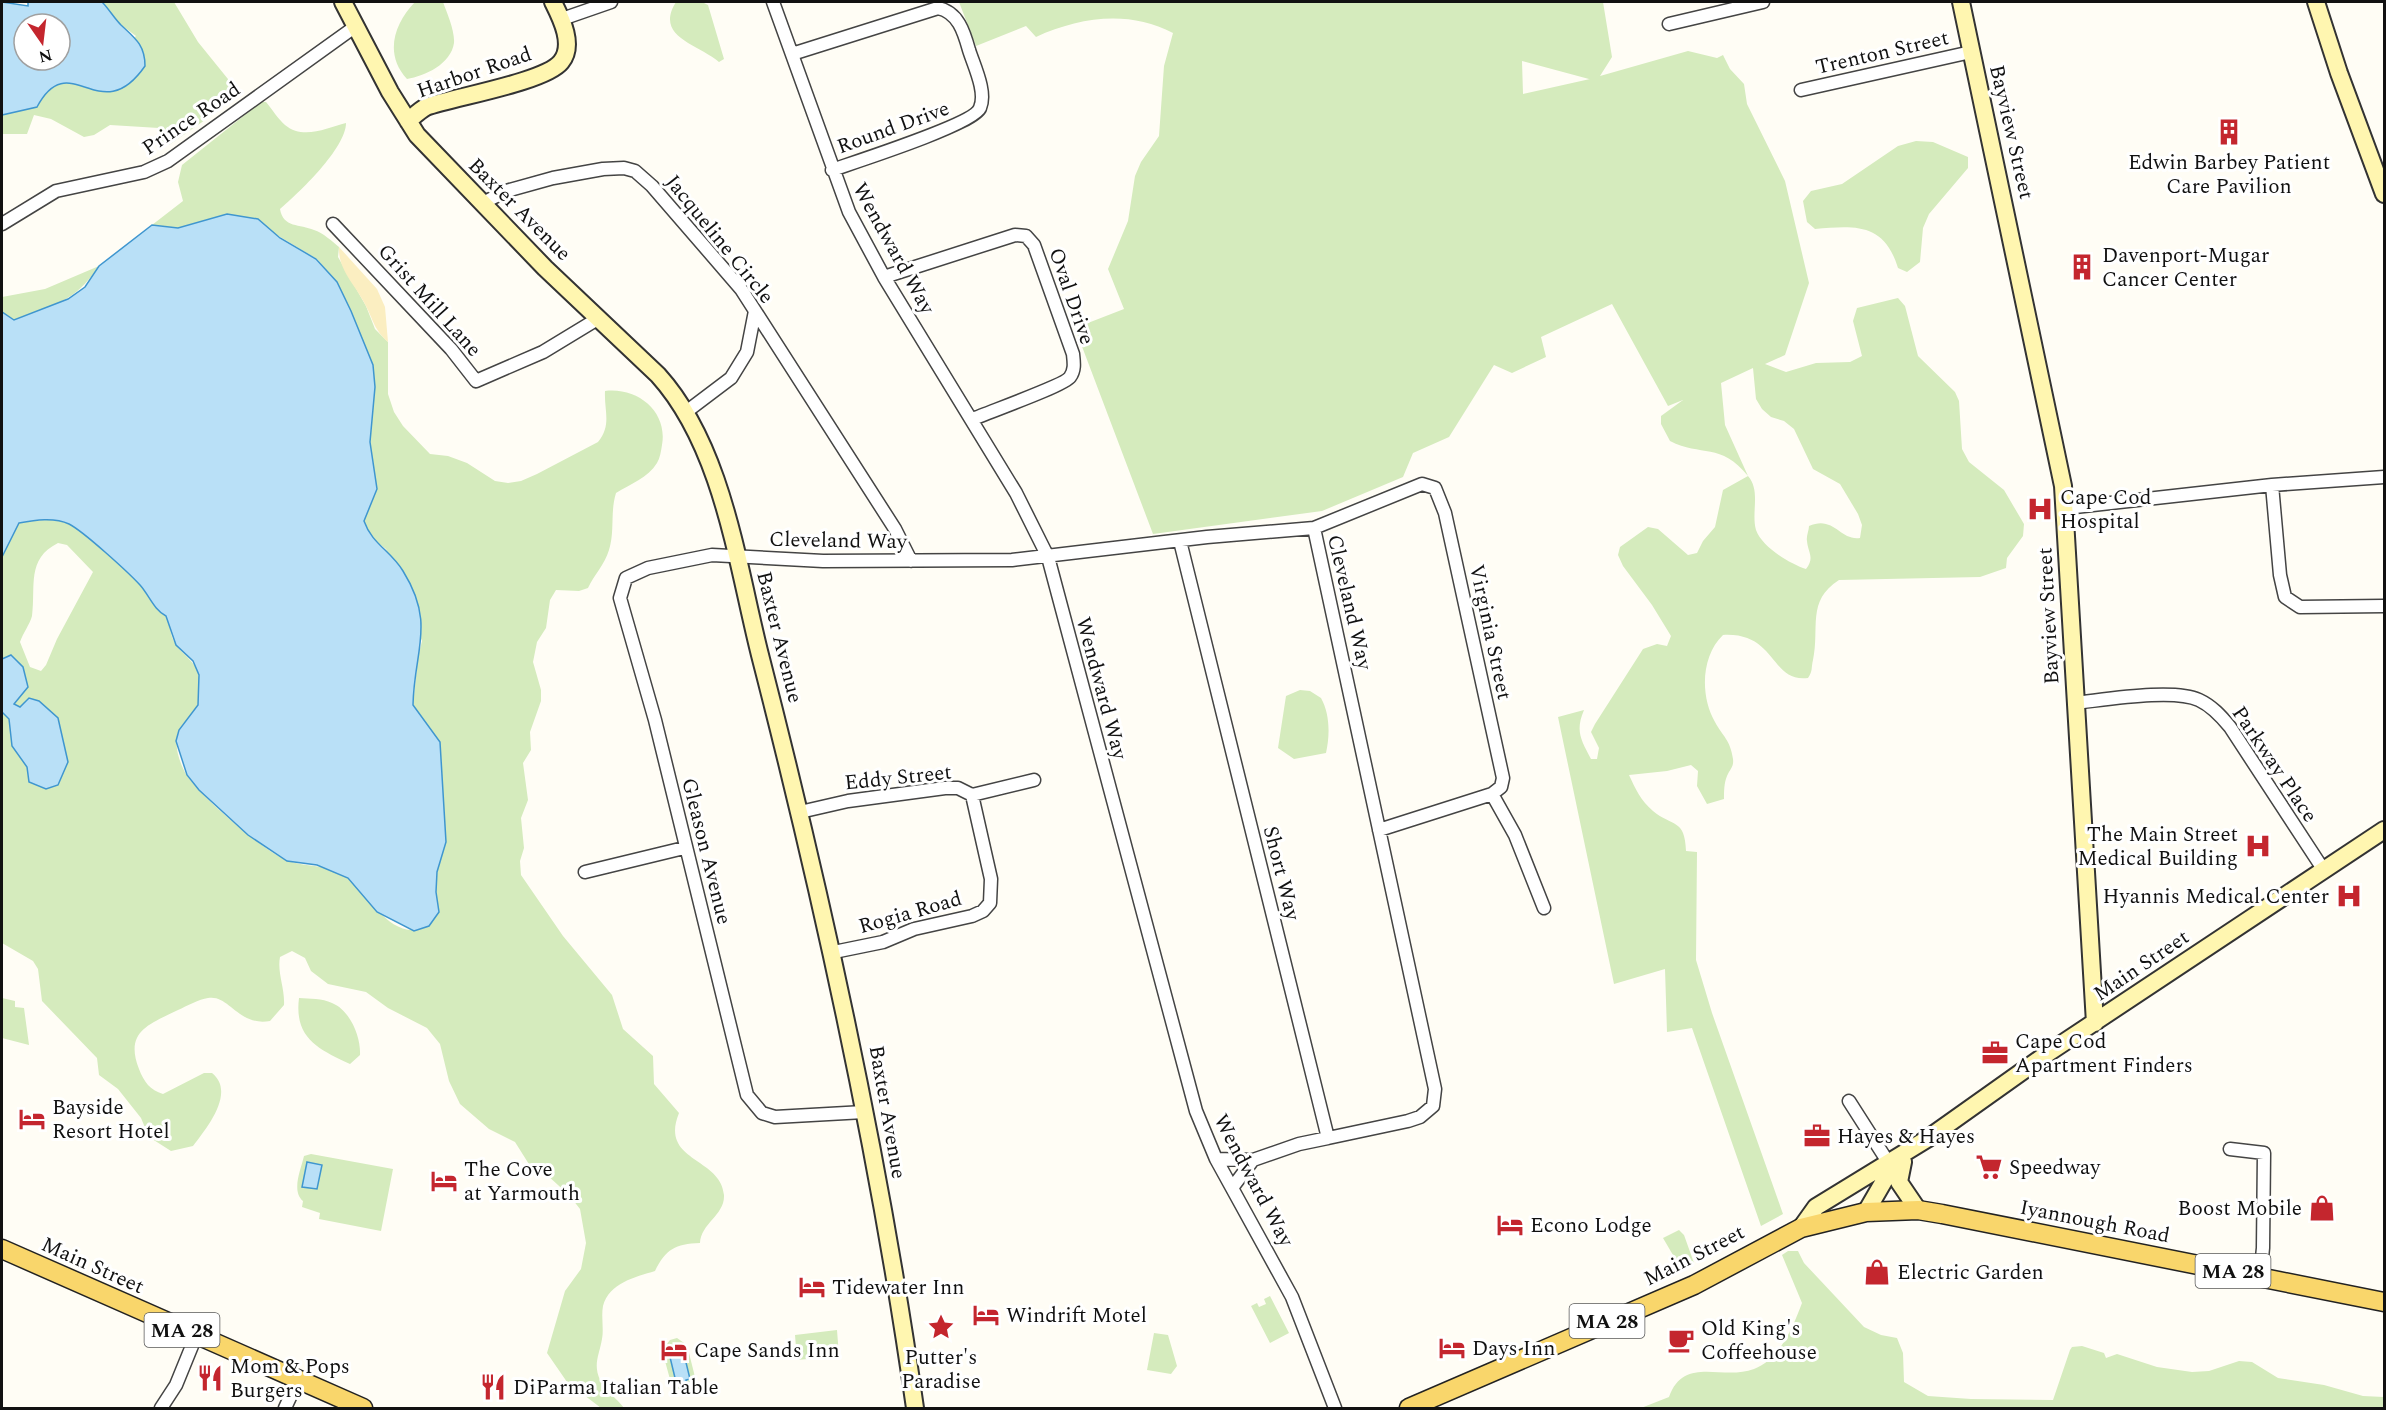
<svg xmlns="http://www.w3.org/2000/svg" width="2386" height="1410" font-family="Spectral,serif">
  <style>
    .green { fill: #d5ebbd; fill-rule: evenodd }
    .sand { fill: #fbeec1 }
    .water { fill: #b9e0f7; stroke: #3f96cf; stroke-width: 1.5; fill-rule: evenodd }
    .lines { fill: none; stroke-linecap: round; stroke-linejoin: round }
    .street-casing { stroke: #444; stroke-width: 15 }
    .secondary-casing { stroke: #333; stroke-width: 20 }
    .primary-casing { stroke: #222; stroke-width: 21 }
    .street { stroke: #fff; stroke-width: 12 }
    .secondary { stroke: #fff6b0; stroke-width: 16 }
    .primary { stroke: #f9d66b; stroke-width: 18 }
    .labels { text-anchor: middle; stroke-width: 6; stroke-linejoin: round; paint-order: stroke }
    .shield { fill: #fff; stroke: #585858; stroke-width: 1.5 }
    .shield-label { font-size: 20px; font-weight: bold; fill: #111 }
    .street-label { font-size: 21px; fill: #111; stroke: #fff }
    .poi-label { font-size: 21px; fill: #111; stroke: #fff; text-anchor: start }
  </style>
  <rect width="100%" height="100%" fill="#fffdf5"/>
  <path class="green" d="M102,2H174L198,42L232,84L218,111L169,145L161,143L159,128L110,125L94,135L84,137L51,119L34,115L27,134H2V115L37,107C49,84 61,76 86,88L136,36L120,24Z
    M415,2H443C447,13 455,31 454,43C451,64 425,76 407,79C384,54 394,24 415,2Z
    M676,2H702L708,5L724,59L719,62C698,44 654,37 676,2Z
    M959,2H1603L1612,57L1600,76L1688,51L1717,58L1723,55L1730,69L1744,84L1747,104L1785,181L1809,283L1785,355L1765,364L1786,372L1816,363L1850,362L1862,356L1853,321L1857,308L1898,298L1905,306L1918,356L1955,392L1959,401L1962,449L1969,462L2004,490L2024,524L2023,536L2007,558L2006,568L1980,577L1839,580C1806,601 1820,628 1813,660C1811,668 1813,671 1808,678C1770,683 1777,632 1723,635C1701,656 1700,696 1715,722C1723,737 1730,739 1733,759C1734,767 1730,769 1727,776C1724,783 1724,792 1724,799L1707,804L1697,786L1698,771L1691,765L1667,771L1629,775C1635,788 1641,801 1653,811C1672,827 1685,818 1686,851L1697,852L1696,960L1712,1013L1783,1214L1761,1226L1692,1028L1667,1032L1665,969L1614,984L1558,717L1584,710C1575,731 1581,740 1591,759H1597L1599,748L1591,732L1595,724L1643,649L1657,644L1667,646L1671,636L1652,605L1623,566L1618,555L1620,547L1648,527L1658,529L1688,555L1697,553L1703,541L1715,527L1723,490L1748,476C1721,442 1701,457 1670,441L1661,424V416L1683,400L1668,406L1612,304L1541,337L1546,357L1512,373L1494,365L1449,437L1413,453L1403,477L1322,511L1153,534L1075,328L1124,309L1108,269L1128,221L1135,176L1141,162L1159,136L1164,66L1173,33C1129,10 1080,17 1036,37L1026,26L976,46ZM1522,61L1589,79H1590L1523,94ZM1753,368L1756,399L1762,409L1771,417L1784,421L1794,429L1813,469L1840,484L1858,514L1862,525L1860,538C1840,541 1834,515 1809,526C1809,530 1806,537 1807,541C1808,553 1815,557 1806,569C1790,564 1762,547 1756,530C1751,512 1761,491 1748,476L1725,425L1721,383Z
    M261,102H266C272,109 278,119 285,125C303,140 327,128 346,123C346,148 299,193 280,209C283,228 300,224 314,230C323,233 332,241 339,247L338,257L366,306L375,329L388,342V394L394,412L403,426L430,454L448,456L467,463L495,481L508,483L521,481L537,474L598,442C612,425 604,411 605,391C638,387 668,412 662,445C661,451 660,458 657,463C648,478 630,484 616,493C610,512 615,531 609,550C605,564 594,575 588,588L579,591L556,590L550,600L546,628L537,642L533,662L541,690V701L530,732L531,750L523,763L528,800L521,818L524,848L520,861L521,875L563,936L612,995L623,1029L653,1056L654,1084L679,1113C659,1162 721,1157 724,1195C725,1215 701,1223 700,1243C675,1244 666,1249 655,1271C635,1277 609,1283 603,1306C601,1317 604,1329 602,1339C599,1356 593,1364 600,1380C605,1391 617,1398 624,1408H601L567,1382L547,1353L565,1291L581,1269L586,1243L580,1209L569,1195L547,1175L532,1169L515,1142L489,1129L460,1104L449,1081L440,1044L427,1028L388,1008L366,992L328,984L311,971L305,958L292,951L280,957C277,973 285,988 284,1005L270,1021C239,1027 229,994 208,998C199,999 187,1006 178,1010C150,1024 124,1031 139,1069C144,1082 150,1090 163,1094L204,1073H212C236,1092 207,1128 193,1146L171,1151L149,1137L141,1118L118,1089L99,1075L97,1058L42,1001L38,969L33,961L2,943V557L19,523C35,521 54,517 69,524C83,531 128,572 140,585C149,595 154,610 166,616C169,623 170,630 172,637C178,654 197,659 199,678C200,686 201,698 198,705C195,715 183,721 179,730C173,743 179,762 186,774C198,794 267,855 289,861C309,868 332,864 349,878C368,894 386,932 415,930C427,929 433,921 439,912L436,892L437,872L446,842L440,742L413,705L418,657L422,641L386,549L370,537L364,521L377,489L370,442L375,387L373,365L337,282L317,259L272,232L227,214L178,228L152,225L183,201L178,182L182,165ZM58,543L67,545L93,572L57,639L46,665L41,671L30,667L20,642C23,633 30,624 32,616C36,586 26,559 58,543Z
    M1916,141L1933,142L1968,157V168L1929,214L1923,228L1920,262L1907,272L1898,268C1884,222 1854,226 1815,229L1807,222L1803,201L1811,191L1842,184L1898,146Z
    M99,266C74,303 53,305 14,320L2,312V297L45,289Z
    M1300,690L1310,691L1321,698C1330,714 1330,735 1326,753L1294,759L1278,748L1286,696Z
    M2,998L15,1001V1007L24,1008L29,1045L2,1038Z
    M299,998C310,999 322,998 332,1003C350,1010 361,1037 360,1055L350,1064C318,1049 294,1038 299,998Z
    M311,1154L393,1169L381,1231L319,1219L320,1213L302,1207L303,1201C291,1191 301,1169 304,1156Z
    M1679,1230L1684,1235L1694,1263L1685,1270L1683,1266L1680,1267L1663,1238Z
    M1788,1251H1798L1804,1263L1864,1327L1881,1335L1897,1338L1903,1353L1904,1382L1928,1396L1971,1399L2053,1400L2070,1350L2072,1347L2082,1346L2104,1353L2106,1358L2117,1354L2157,1367L2192,1372L2209,1371L2239,1361L2252,1362L2278,1378L2324,1385L2363,1396L2384,1397V1408H1641L1669,1397C1684,1355 1722,1381 1754,1369C1780,1359 1793,1327 1802,1303L1782,1255Z
    M1270,1296L1289,1333L1270,1343L1251,1306L1257,1303L1259,1307L1266,1304L1264,1299Z
    M837,1330L839,1356L797,1360L795,1335Z
    M1154,1333L1168,1335L1177,1366L1171,1374L1147,1370Z
    M677,1338L687,1345L697,1385L696,1393L687,1395L671,1383L662,1350L670,1340Z"/>
  <path class="sand" d="M339,247L377,289L385,307L388,342C374,329 374,322 366,306C356,285 338,271 339,247Z"/>
  <path class="water" d="M2,2L28,6V2H102C109,9 114,18 121,25C135,38 145,45 145,66C100,131 70,45 37,107L2,115ZM24,24H60V60H24Z
    M227,214L258,219L280,238L316,259L337,282L351,311L373,365L375,387L370,442L377,489L364,521C372,544 390,550 403,571C436,624 414,650 413,705L440,742L446,842L437,872L436,892L439,912L429,926L414,931L377,912L348,878L317,865L287,861L248,835L199,790L187,775L176,741L179,730L198,705L199,675L193,661L176,645L166,616C154,610 149,595 140,585C128,572 83,531 69,524C54,517 35,520 19,523L2,557V312L14,320L68,299L85,287L99,266L152,225L178,228Z
    M11,655L23,667L28,687L14,704L20,707L29,698L39,701L58,718L68,762L58,785L46,789L29,782L27,767L12,746L9,719L2,712V659Z
    M307,1162L322,1165L317,1189L302,1187Z
    M683,1350L690,1379L686,1380L687,1385L681,1386L680,1381L676,1382L669,1353Z"/>
  <g class="lines">
    <g class="street-casing">
      <path id="street" d="M773,2L849,212L884,277L1016,493L1048,557L1196,1111L1216,1159L1292,1297L1335,1408
        M562,19L611,2
        M1669,24L1763,2
        M792,54L938,8C958,12 964,32 969,50C974,66 987,92 980,108C974,124 855,162 832,170
        M1801,90L1971,52
        M483,203L506,191L553,178L603,169L624,168L635,171L652,186L741,289L895,529L911,561
        M2,224L56,191L144,172L168,161L356,26
        M333,224L451,349L476,381L543,352L599,318
        M884,277L1015,235L1026,236L1034,245L1073,354C1074,363 1075,370 1070,377C1065,385 989,412 973,419
        M686,412L731,378L747,352L755,311
        M2272,485L2280,575L2285,597L2300,607L2384,606
        M2066,508L2272,485L2384,477
        M1314,528L1422,484L1435,488L1445,513L1503,778L1501,787L1492,794L1379,830
        M1180,541L1328,1138L1299,1144L1253,1160L1216,1159
        M2074,703C2104,700 2173,688 2199,700C2212,706 2221,716 2230,727L2323,869
        M1492,794L1515,835L1544,908
        M800,812L848,801L945,788H958L972,795L1034,780
        M585,872L684,848
        M834,952L883,942L914,929L972,916L983,911L990,903L991,879L972,795
        M1849,1101L1888,1162
        M864,1112L775,1117L762,1113L747,1095L655,720L620,598L626,578L648,568L712,555L823,561L1012,560L1207,537L1314,528L1435,1089L1433,1106L1420,1117L1408,1121L1328,1138
        M2230,1149L2264,1153L2263,1248L2260,1277
        M1232,1188L1253,1160
        M161,1408L176,1385L196,1336
        M285,1408L298,1380"/>
    </g>
    <g class="secondary-casing">
      <path id="secondary" d="M343,2L390,92L417,135L545,268L658,375C723,447 737,564 760,655C824,904 879,1154 915,1408
        M1961,2L2063,486L2095,1023
        M2316,2L2339,73L2384,194
        M408,121C414,116 420,110 426,107C454,97 545,82 561,62C575,45 561,18 553,2
        M1903,1162L1899,1182L1918,1210
        M1866,1212L1888,1174L1903,1162
        M1801,1228L1816,1207L1927,1139L2051,1051L2384,830"/>
    </g>
    <g class="primary-casing">
      <path id="primary" d="M2,1249L363,1408
        M1409,1408L1694,1285L1801,1228L1866,1212L1918,1210L1942,1214L2384,1302"/>
    </g>
    <use href="#street" class="street"/>
    <use href="#secondary" class="secondary"/>
    <use href="#primary" class="primary"/>
  </g>
  <defs>
    <g id="building-bare" transform="scale(2.07)"><path d="M-4-6H4V6H1V3H-1V6H-4ZM-2.5-4.3h1.7v1.8h-1.7ZM.8-4.3h1.7v1.8H.8ZM-2.5-1h1.7V.8h-1.7ZM.8-1h1.7V.8H.8Z" fill="#c4262e" stroke="#fff" stroke-width="2.5" paint-order="stroke"/></g>
    <g id="hospital-bare" transform="scale(2.07)"><path d="M-5-5h3v3.5h4V-5h3V5h-3V1.5h-4V5h-3Z" fill="#c4262e" stroke="#fff" stroke-width="2.5" paint-order="stroke"/></g>
    <g id="office-bare" transform="scale(2.07)"><path d="M-6-3h4V-5.5h4V-3h4V5H-6ZM-1-4.5V-3h2v-1.5ZM-6 0V1H6V0Z" fill="#c4262e" stroke="#fff" stroke-width="2.5" paint-order="stroke"/></g>
    <g id="hotel-bare" transform="scale(2.07)"><path d="M-6-4.5h1.5V1H6V5H4.5V3h-9V5H-6ZM-4 0a1.8 1.8 0 1 1 3.6 0ZM.5 0V-2.5h3Q6-2.5 6 0Z" fill="#c4262e" stroke="#fff" stroke-width="2.5" paint-order="stroke"/></g>
    <g id="supermarket-bare" transform="scale(2.07)"><path d="M-6-5.5h2.5l.6 2H6L4.5 2H-2.5L-4.4-4H-6ZM-1.5 3.2a1.3 1.3 0 1 0 .1 0ZM3 3.2a1.3 1.3 0 1 0 .1 0Z" fill="#c4262e" stroke="#fff" stroke-width="2.5" paint-order="stroke"/></g>
    <g id="shop-bare" transform="scale(2.07)"><path d="M-5-2.5h2.3a2.7 3.5 0 0 1 5.4 0H5L5.5 6h-11ZM-1.5-2.5h3a1.5 2.3 0 0 0-3 0Z" fill="#c4262e" stroke="#fff" stroke-width="2.5" paint-order="stroke"/></g>
    <g id="sight-bare" transform="scale(2.07)"><path d="M0-6L1.8-2.2L6-1.7L2.9 1.2L3.7 5.4L0 3.3L-3.7 5.4L-2.9 1.2L-6-1.7L-1.8-2.2Z" fill="#c4262e" stroke="#fff" stroke-width="2.5" paint-order="stroke"/></g>
    <g id="cafe-bare" transform="scale(2.07)"><path d="M-5.5-4.5H6V0H3Q3 3.5 0 3.5H-2.5Q-5.5 3.5-5.5 0ZM3-3.2v2h1.7v-2ZM-6 4.5H4V6H-6Z" fill="#c4262e" stroke="#fff" stroke-width="2.5" paint-order="stroke"/></g>
    <g id="restaurant-bare" transform="scale(2.07)"><path d="M-5-6h1v4h1v-4h1v4h1v-4h1v5L-1.5 .5V6h-2V.5L-5-1ZM5-6V6H3V1.5H1.5Q1.5-4 5-6Z" fill="#c4262e" stroke="#fff" stroke-width="2.5" paint-order="stroke"/></g>
  </defs>
  <g fill-rule="evenodd">
    <use href="#building-bare" x="2229" y="132"/>
    <use href="#building-bare" x="2082" y="267"/>
    <use href="#hospital-bare" x="2040" y="509"/>
    <use href="#hospital-bare" x="2258" y="846"/>
    <use href="#hospital-bare" x="2349" y="896"/>
    <use href="#office-bare" x="1995" y="1053"/>
    <use href="#hotel-bare" x="32" y="1119"/>
    <use href="#office-bare" x="1817" y="1136"/>
    <use href="#supermarket-bare" x="1989" y="1167"/>
    <use href="#hotel-bare" x="444" y="1181"/>
    <use href="#shop-bare" x="2322" y="1208"/>
    <use href="#hotel-bare" x="1510" y="1225"/>
    <use href="#shop-bare" x="1877" y="1272"/>
    <use href="#hotel-bare" x="812" y="1287"/>
    <use href="#hotel-bare" x="986" y="1315"/>
    <use href="#sight-bare" x="941" y="1327"/>
    <use href="#cafe-bare" x="1681" y="1340"/>
    <use href="#hotel-bare" x="1452" y="1348"/>
    <use href="#hotel-bare" x="674" y="1350"/>
    <use href="#restaurant-bare" x="210" y="1378"/>
    <use href="#restaurant-bare" x="493" y="1387"/>
  </g>
  <g class="labels">
    <g class="shield">
      <rect x="2195.5" y="1254" width="75" height="34" rx="4.5"/>
      <rect x="1569.5" y="1304" width="75" height="34" rx="4.5"/>
      <rect x="144.5" y="1313" width="75" height="34" rx="4.5"/>
    </g>
    <g class="shield-label">
      <text x="2233" y="1278">MA 28</text>
      <text x="1607" y="1328">MA 28</text>
      <text x="182" y="1337">MA 28</text>
    </g>
    <g class="street-label">
      <text transform="translate(1882 52) rotate(-13)" y="7">Trenton Street</text>
      <text transform="translate(474 72) rotate(-19)" y="7">Harbor Road</text>
      <text transform="translate(191 118) rotate(-34)" y="7">Prince Road</text>
      <text transform="translate(893 127) rotate(-20)" y="7">Round Drive</text>
      <text transform="translate(2012 132) rotate(77)" y="7">Bayview Street</text>
      <text transform="translate(520 209) rotate(45)" y="7">Baxter Avenue</text>
      <text transform="translate(720 239) rotate(51)" y="7">Jacqueline Circle</text>
      <text transform="translate(894 248) rotate(61)" y="7">Wendward Way</text>
      <text transform="translate(1072 296) rotate(71)" y="7">Oval Drive</text>
      <text transform="translate(430 300) rotate(48)" y="7">Grist Mill Lane</text>
      <text transform="translate(838 540) rotate(1)" y="7">Cleveland Way</text>
      <text transform="translate(1350 602) rotate(77)" y="7">Cleveland Way</text>
      <text transform="translate(2048 616) rotate(-93)" y="7">Bayview Street</text>
      <text transform="translate(1491 632) rotate(78)" y="7">Virginia Street</text>
      <text transform="translate(780 637) rotate(76)" y="7">Baxter Avenue</text>
      <text transform="translate(1102 688) rotate(75)" y="7">Wendward Way</text>
      <text transform="translate(2275 764) rotate(56)" y="7">Parkway Place</text>
      <text transform="translate(898 777) rotate(-6)" y="7">Eddy Street</text>
      <text transform="translate(707 851) rotate(76)" y="7">Gleason Avenue</text>
      <text transform="translate(1282 873) rotate(76)" y="7">Short Way</text>
      <text transform="translate(910 912) rotate(-16)" y="7">Rogia Road</text>
      <text transform="translate(2141 965) rotate(-34)" y="7">Main Street</text>
      <text transform="translate(888 1112) rotate(80)" y="7">Baxter Avenue</text>
      <text transform="translate(1254 1180) rotate(62)" y="7">Wendward Way</text>
      <text transform="translate(2095 1221) rotate(11)" y="7">Iyannough Road</text>
      <text transform="translate(1694 1255) rotate(-27)" y="7">Main Street</text>
      <text transform="translate(93 1265) rotate(24)" y="7">Main Street</text>
    </g>
    <g class="poi-label">
      <text x="2229" y="169" text-anchor="middle">Edwin Barbey Patient<tspan x="2229" dy="24">Care Pavilion</tspan></text>
      <text x="2102" y="262">Davenport-Mugar<tspan x="2102" dy="24">Cancer Center</tspan></text>
      <text x="2060" y="504">Cape Cod<tspan x="2060" dy="24">Hospital</tspan></text>
      <text x="2238" y="841" text-anchor="end">The Main Street<tspan x="2238" dy="24">Medical Building</tspan></text>
      <text x="2329" y="903" text-anchor="end">Hyannis Medical Center</text>
      <text x="2015" y="1048">Cape Cod<tspan x="2015" dy="24">Apartment Finders</tspan></text>
      <text x="52" y="1114">Bayside<tspan x="52" dy="24">Resort Hotel</tspan></text>
      <text x="1837" y="1143">Hayes &amp; Hayes</text>
      <text x="2009" y="1174">Speedway</text>
      <text x="464" y="1176">The Cove<tspan x="464" dy="24">at Yarmouth</tspan></text>
      <text x="2302" y="1215" text-anchor="end">Boost Mobile</text>
      <text x="1530" y="1232">Econo Lodge</text>
      <text x="1897" y="1279">Electric Garden</text>
      <text x="832" y="1294">Tidewater Inn</text>
      <text x="1006" y="1322">Windrift Motel</text>
      <text x="1701" y="1335">Old King's<tspan x="1701" dy="24">Coffeehouse</tspan></text>
      <text x="1472" y="1355">Days Inn</text>
      <text x="694" y="1357">Cape Sands Inn</text>
      <text x="941" y="1364" text-anchor="middle">Putter's<tspan x="941" dy="24">Paradise</tspan></text>
      <text x="230" y="1373">Mom &amp; Pops<tspan x="230" dy="24">Burgers</tspan></text>
      <text x="513" y="1394">DiParma Italian Table</text>
    </g>
  </g>
  <rect width="2386" height="1410" fill="none" stroke="#111111" stroke-width="6"/>
  <g transform="translate(42 42) rotate(166)"><circle r="28" fill="#ffffff" stroke="#a0a0a0" stroke-width="1.5"/>
  <path d="M0-4.5L10 22L0 15L-10 22Z" fill="#c4262e"/>
  <text y="-9" font-size="16" font-weight="bold" text-anchor="middle" fill="#111111">N</text>
  </g>
</svg>
